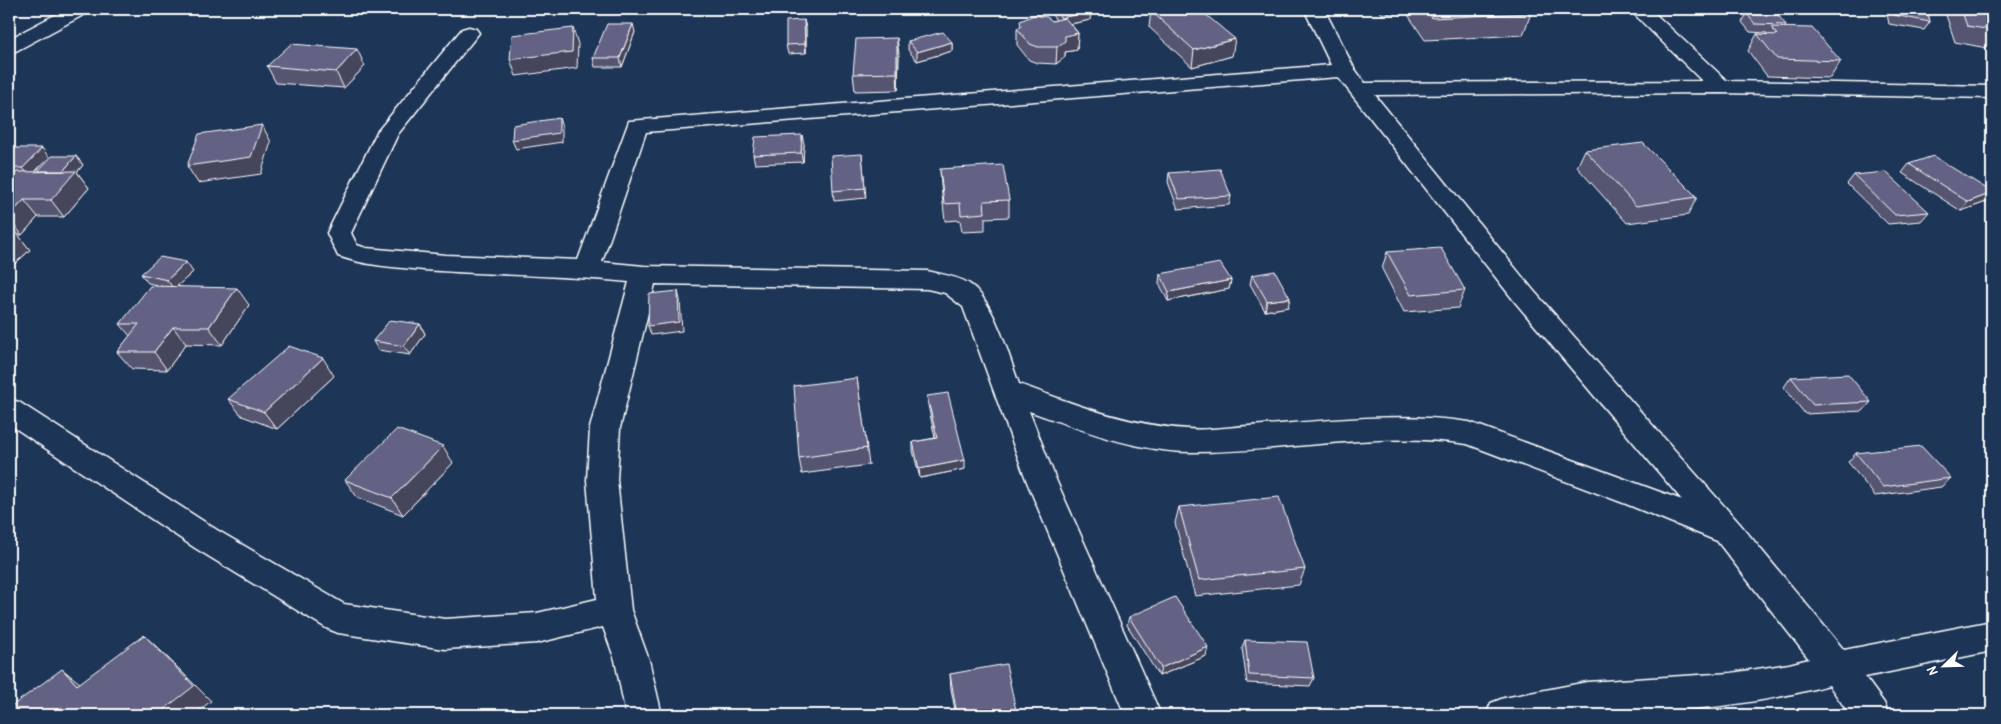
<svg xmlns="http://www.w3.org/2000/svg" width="2001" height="724" font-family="'Patrick Hand',sans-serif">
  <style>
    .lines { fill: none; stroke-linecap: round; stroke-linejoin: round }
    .minor-casing { stroke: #fff; stroke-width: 3 }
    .minor { fill: #1d3557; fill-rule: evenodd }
    .wall { fill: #555472; stroke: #fff }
    .shaded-wall { fill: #45455c; stroke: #fff }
    .building { fill: #636284; stroke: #fff }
  </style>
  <rect width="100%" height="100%" fill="#1d3557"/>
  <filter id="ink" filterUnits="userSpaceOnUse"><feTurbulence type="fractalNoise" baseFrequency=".02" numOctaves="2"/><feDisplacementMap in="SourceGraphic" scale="10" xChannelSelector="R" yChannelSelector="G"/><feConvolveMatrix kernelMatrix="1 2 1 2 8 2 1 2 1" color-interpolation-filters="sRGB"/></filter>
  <g filter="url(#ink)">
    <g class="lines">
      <g class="minor-casing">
        <path id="minor" d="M66,9H90L87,13L16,51L9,53V39Z
          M1304,9H1324L1354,68L1365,83L1702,81L1629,9H1650L1727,81L1992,86V98L1721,93L1375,95L1533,290L1740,524L1844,650L1992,621V651L1865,677L1884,703L1889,715H1850L1829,685C1718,716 1601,715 1486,715L1491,703L1504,698L1587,682L1731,673L1789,664L1809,659L1717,541L1626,504L1467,444C1377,430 1281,453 1190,452C1136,452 1080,429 1029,411L1057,482L1161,715H1125L1027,482L963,307L945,293L927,289L655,284L620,428L617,480L631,610L649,660L662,715H626L615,660L603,627L537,643L445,649L338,633L326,628L195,548L9,424V399L19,402L217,530L344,604L445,619L537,613L597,599L587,480L590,428L629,282C561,275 492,275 424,270C395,267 366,266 338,256L327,233L377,132L462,29L469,27L476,29L479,33L398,134L351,233L357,245L366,248L446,255L578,260L629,121L1331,65ZM1338,77L1515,302L1682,500L1469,422C1397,411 1321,422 1249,426C1229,427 1208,431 1188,429C1129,426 1074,404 1019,384C1009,357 993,297 968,283C956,276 940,274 927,271L644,266L602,262L646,132Z"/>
      </g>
      <use href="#minor" class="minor"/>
    </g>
    <path class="wall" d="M529,9H585L582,14L530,12Z
      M865,9H919V10L865,12Z
      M1052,9H1089L1090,20L1071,24L1078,33L1077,50L1065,52V57L1056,64L1037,63L1029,60L1017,45V28L1056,20L1052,15Z
      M1379,9H1528L1531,13L1523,35L1425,40L1406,12L1382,14Z
      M1886,9H1927L1930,22L1924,30L1889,24Z
      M1944,9H1992V49L1955,42Z
      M1151,11L1232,56L1192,67L1149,27Z
      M1747,14L1786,25L1785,27L1841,61L1830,78L1767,76L1748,51L1757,34L1766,35L1767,33L1750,32L1742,22Z
      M804,20L806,29V53L788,54L786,45Z
      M635,32L622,67H595L593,58Z
      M908,41L952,42V51L917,61L908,50Z
      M899,54L898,90L855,91L853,74Z
      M267,66H365L344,88L276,83Z
      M804,144L803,162L755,164L753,155Z
      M9,148L49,157L35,172H38L76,156L83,165L77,172L89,188L64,217H38L22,235H18L30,250L9,269V180L12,177H9Z
      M1585,150L1697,197L1688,215L1627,223L1577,167Z
      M862,154L866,198L834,201L833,191Z
      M1909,164L1986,202L1961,211L1902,173Z
      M940,169L1009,200V217L985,218V231L962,232L960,220L945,221L941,186Z
      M1169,173L1231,196L1229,205L1178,209L1168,182Z
      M1854,175L1929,212L1921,221L1888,224L1847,184Z
      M1387,252L1465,290L1458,308L1404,312L1382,269Z
      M193,272L177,286L249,305L222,345L186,344L167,370L132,369L117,352L130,336L120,324L161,286L148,283L141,274Z
      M1160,274L1231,280L1229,289L1168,301L1159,283Z
      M1252,275L1288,307L1265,311L1250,284Z
      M420,324L425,334L410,355L378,350L373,341Z
      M334,376L277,429L242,416L228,399Z
      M1791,377L1871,402L1863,411L1805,414L1784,387Z
      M857,378L869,465L802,474L799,458Z
      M927,396L965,469L920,478L913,451V442L935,438L928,405Z
      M1856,453L1951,478L1941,487L1875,496L1848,462Z
      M453,463L403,515L357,497L345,480Z
      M1179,507L1305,569L1299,585L1195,596L1175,523Z
      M1129,617L1206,656L1159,676L1127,625Z
      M1245,640L1314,678L1310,686L1247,683L1242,648Z
      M950,674L1017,715H956L951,689Z"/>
    <path class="shaded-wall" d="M580,9H585L582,14Z
      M1091,11L1090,20L1061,26V18Z
      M804,20L806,29V53L805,44Z
      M633,24L635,32L622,67L620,58Z
      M573,28L578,44L577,68L516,76L510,59Z
      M1078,33L1077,50L1065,52V57L1056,64L1057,47L1065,36Z
      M897,38L899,54L898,90L897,73Z
      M1235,39L1232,56L1192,67L1194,50Z
      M952,42V51L917,61V52Z
      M357,49L365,66L344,88L336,72Z
      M559,118L562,127V142L516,149L512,140Z
      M262,125L271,142L261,174L198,183L187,166Z
      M802,135L804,144L803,162L801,153Z
      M42,148L49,157L30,177L23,168Z
      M76,156L83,165L77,172L89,188L64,217L51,200L63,171Z
      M1992,193V195L1986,202L1961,211L1968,202Z
      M24,200L38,217L22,235L9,218V216Z
      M16,232L30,250L9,269V238Z
      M186,262L193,272L174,289L167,280Z
      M1231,280L1229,289L1168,301L1169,292Z
      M237,288L249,305L222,345L209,327Z
      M678,291L680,300L682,331L651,335L648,326Z
      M1290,298L1288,307L1265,311L1267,301Z
      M420,324L425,334L410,355L404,346Z
      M173,327L186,344L167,370L154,352Z
      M323,358L334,376L277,429L264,412Z
      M443,446L453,463L403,515L392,498Z
      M965,460V469L920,478L919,469Z
      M144,635L161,651L211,701L193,715H157Z
      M1208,647L1206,656L1159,676L1161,668Z
      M62,669L81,684L77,685Z"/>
    <path class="building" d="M1054,9H1089L1091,11L1061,18Z
      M1160,9H1199L1235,39L1194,50L1151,11Z
      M1426,9H1528L1531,13L1432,18Z
      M1893,9H1927L1930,22L1894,15Z
      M1961,9H1992V30L1967,26Z
      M1747,14L1778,15L1786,25L1755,24Z
      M1034,15L1047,17L1052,21L1065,18L1078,33L1065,36V41L1057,47H1038L1030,44L1017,28L1021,27L1020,21Z
      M804,20L805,44L786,45V21Z
      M607,24H633L620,58H593Z
      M1771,27L1812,28L1841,61L1777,59L1757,34L1777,35Z
      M573,28L572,52L510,59L512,35Z
      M943,32L952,42L917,52L908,41Z
      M897,38V73L853,74L856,39Z
      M291,44L357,49L336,72L267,66Z
      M559,118V133L512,140L513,125Z
      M262,125L251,157L187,166L199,134Z
      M802,135L801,153L753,155L755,137Z
      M1643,143L1697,197L1636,206L1585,150Z
      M9,148H42L23,168H9Z
      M862,154L865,188L833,191L831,156Z
      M52,156H76L63,171H38Z
      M1933,156L1992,192V193L1968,202L1909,164Z
      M1003,165L1009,200L984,201L985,213L961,215L960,203L944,204L940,169Z
      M1220,169L1231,196L1179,199L1169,173Z
      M76,171L51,200H24L9,216V180L17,172Z
      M1886,172L1929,212L1895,215L1854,175Z
      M9,231L16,232L9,238Z
      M1441,248L1465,290L1411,295L1387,252Z
      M160,257L186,262L167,280L141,274Z
      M1220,263L1231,280L1169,292L1160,274Z
      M1275,271L1290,298L1267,301L1252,275Z
      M150,286L237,288L209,327H173L154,352H117L139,324H120Z
      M678,291L679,322L648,326L649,294Z
      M390,320L420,324L404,346L373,341Z
      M289,346L323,358L264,412L228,399Z
      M1848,374L1871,402L1813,405L1791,377Z
      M857,378L867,448L799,458L794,386Z
      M948,393L965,460L919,469L913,442L937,438L927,396Z
      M397,429L443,446L392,498L345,480Z
      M1921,446L1951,478L1883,487L1856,453Z
      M1279,497L1305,569L1199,580L1179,507Z
      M1175,597L1208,647L1161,668L1129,617Z
      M144,635L194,686L157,715H9V708L62,669L77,685Z
      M1245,640L1307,642L1314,678L1249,675Z
      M1006,664L1017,715H957L950,674Z"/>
  </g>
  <rect width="2001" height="724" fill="none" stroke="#1d3557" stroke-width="30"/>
  <rect x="15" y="15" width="1971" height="694" fill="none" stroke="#fff" stroke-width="2" filter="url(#ink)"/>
  <g transform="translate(1944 666) rotate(247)" stroke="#1d3557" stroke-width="4" paint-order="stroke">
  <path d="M0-4L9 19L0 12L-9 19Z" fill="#ffffff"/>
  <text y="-8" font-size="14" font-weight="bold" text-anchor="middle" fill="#ffffff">N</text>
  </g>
</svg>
